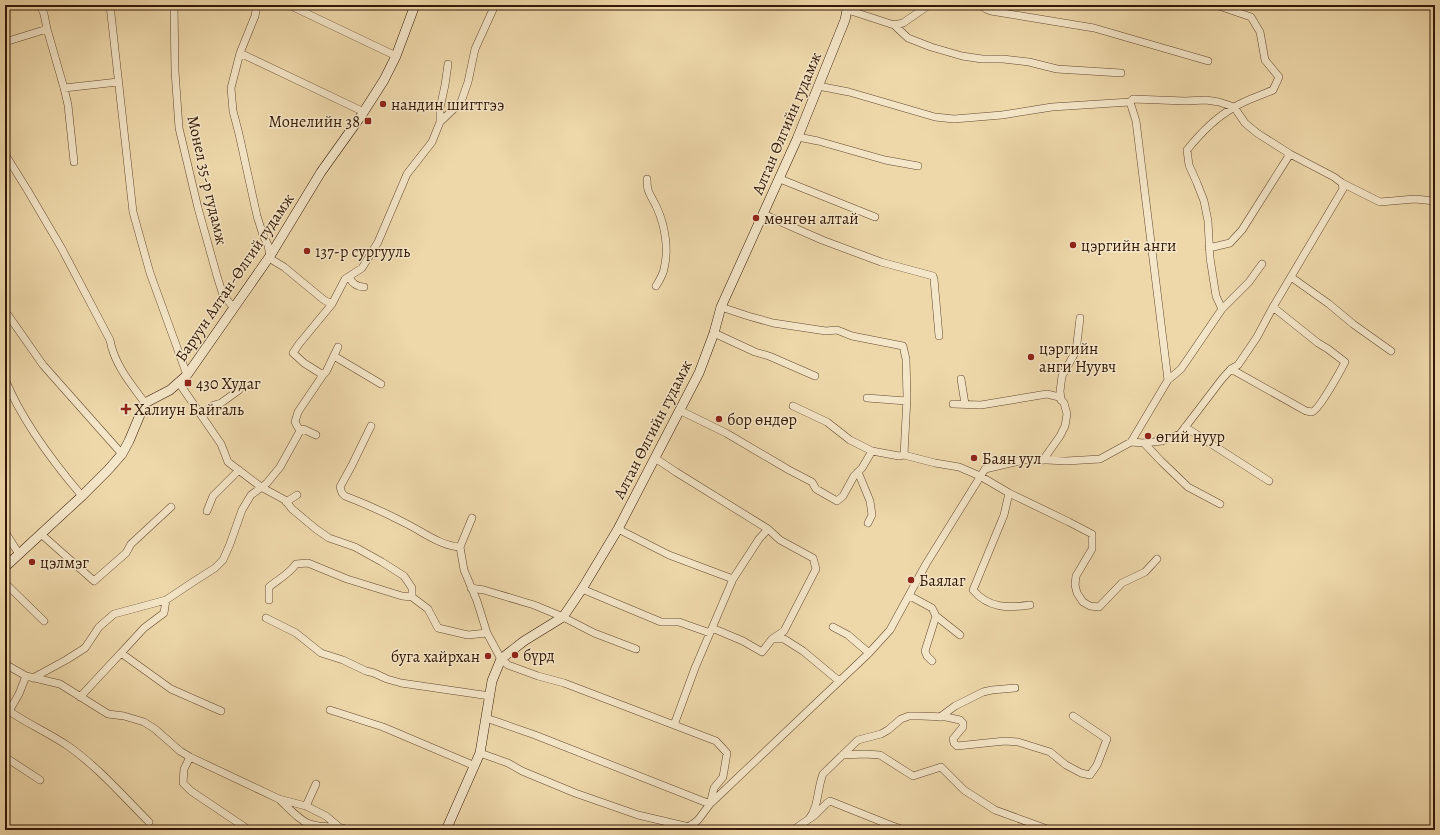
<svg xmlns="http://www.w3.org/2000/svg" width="1440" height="835" font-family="Alegreya,serif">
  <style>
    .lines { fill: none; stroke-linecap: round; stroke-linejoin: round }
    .minor-casing { stroke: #62472e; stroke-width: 8 }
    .secondary-casing { stroke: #331705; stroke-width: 10 }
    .minor { stroke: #f4e6c8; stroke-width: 7 }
    .secondary { stroke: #f4e6c8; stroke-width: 9 }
    .poi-dot { fill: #8f2418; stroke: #f4e6c8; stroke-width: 1.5 }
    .labels { text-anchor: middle; stroke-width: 3; stroke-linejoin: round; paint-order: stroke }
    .poi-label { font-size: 16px; fill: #331705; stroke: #f4e6c8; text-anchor: start }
    .street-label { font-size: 16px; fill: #331705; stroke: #f4e6c8 }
  </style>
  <rect width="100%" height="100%" fill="#eed8aa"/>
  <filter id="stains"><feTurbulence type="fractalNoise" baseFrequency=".005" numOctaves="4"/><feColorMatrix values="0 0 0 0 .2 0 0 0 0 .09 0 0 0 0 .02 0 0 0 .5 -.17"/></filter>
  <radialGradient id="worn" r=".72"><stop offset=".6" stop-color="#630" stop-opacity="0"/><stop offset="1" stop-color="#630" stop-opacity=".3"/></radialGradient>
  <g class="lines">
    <g class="minor-casing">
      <path id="minor" d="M40,5L44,14L47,29L64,88L68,105L74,162
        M110,5L133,212L150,273L187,375
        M174,5L175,71L179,128L198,208L217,276L223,295L234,308
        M257,5L255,16L240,53L231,88L233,111L239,134L257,216L263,235L268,245L270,256
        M289,5L396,56
        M980,5L986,9L991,11L1094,28L1208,61
        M850,7L848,10L894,25L903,23L929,5
        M894,25L908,38L931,47L962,56L982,59H1003L1029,62L1057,69L1121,73
        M5,42L47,29
        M240,53L364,112
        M64,88L118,82
        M1130,102L1136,121L1168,380L1131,442
        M440,122L461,102L468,82L475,49L495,5
        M798,137L818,141L885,160L918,166
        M5,154L28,191L62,249L110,340C114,364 131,384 145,403
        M647,179C647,195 651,194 657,208C665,226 669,249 664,269C663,275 659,281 656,286
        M780,179L875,217
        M1342,183L1380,202L1415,199L1435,201
        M763,214L822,240L881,262L933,276L934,279L939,336
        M1209,248L1230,243L1242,230L1290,154
        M269,258L284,267L324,300L332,304L299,344L293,353L304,363L323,375
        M349,277C352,283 356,287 364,287
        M1291,277L1329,304L1353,324L1391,351
        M332,304L345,279L362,268L378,242L407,174L432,142L440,122V108L445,85L448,64
        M721,307L748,316L773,323L826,331L837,330L852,336L903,346L906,359L907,397L904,455L899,456L872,451L850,440L827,422L793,406
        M1222,309L1249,282L1262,264
        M8,315L43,365L122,454
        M714,333L755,352L769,356L815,376
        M334,356L381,384
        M1231,369L1306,411C1308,411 1310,412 1312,412C1319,410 1341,370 1345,362L1328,349L1318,343L1273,307
        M5,379C22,421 53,462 82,496
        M961,379L965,404
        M1168,380L1181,369L1222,309L1216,296L1210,258L1208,221L1204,201L1197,183L1189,165L1187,150C1199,135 1217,117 1233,108C1245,100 1260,96 1273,90L1279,77L1265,60L1260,32L1251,17L1216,5
        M179,383L221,444L228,462L261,487L285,500L292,509L316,529L329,538L355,547L382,562L404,576L412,588V597L428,609L438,628L468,635L487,633
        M867,398L906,401
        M1061,400L1060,391L1062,376L1076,351L1080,318
        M953,404L981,405L1047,394L1059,397L1064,403L1067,414L1065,426L1060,436L1043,460
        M679,410L726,433L789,470L812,482L816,489L837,501L843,496L854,476L862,468L872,451
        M201,415L214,405L221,403L239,390
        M371,426L352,465L340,487L342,493L345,496C366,504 386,513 407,524C423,532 441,546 460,547
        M1185,427L1269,481
        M300,431L303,429L316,435
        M1144,443L1161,461L1188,487L1220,504
        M904,455L935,463L959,467L980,476L1009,493L1004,515L973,590C989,609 1009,608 1030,605
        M655,458L676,472L768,529L780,540L813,558L816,569L784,631L772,639
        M858,472L870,501L872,515L868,523
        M1009,493L1069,522L1092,534V549L1076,576L1075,585L1077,593L1083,602L1090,606L1099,607L1122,583L1145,572L1157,559
        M286,502L297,495
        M207,511L213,496L239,470
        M472,518L460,547L464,570L477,601L487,633L501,659L508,665L538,676L564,683L716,741L727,753L723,777L714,788L710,804L535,735L486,718
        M618,529L669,555L733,579
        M5,532L19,554
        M41,534L94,581L126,553L131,544L171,507
        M5,583L44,621
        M471,588L484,590L534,605L563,617L594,633L636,649
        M582,589L661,622H679L710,633
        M910,596L932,608L936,616L960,635
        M269,600V587C279,579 289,574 296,564L308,563L347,579L402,596L412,597
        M266,618L296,633L321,653L343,660L366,671L374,673L387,679L401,683L490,696
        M833,627L848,635L869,653
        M712,628L743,641L762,652L772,639H784L803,651L839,681
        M121,653L144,628L164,613L166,600
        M932,661L927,656L925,651L936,616
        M5,664L26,676L60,684L108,714L124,716L144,722L155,729L180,751L190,757L279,799L306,806L326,816L339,827L349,830
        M33,678L66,660L85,648L99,627L114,614L166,600L193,582L215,568L223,560L230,544L242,510L251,495L267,483L280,467L300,431L295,422L298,412L323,375L326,372L338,347
        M80,697L121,653L171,689L221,711
        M330,710L383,727L475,766
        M9,711C28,724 49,733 68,746C98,767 123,796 149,822
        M940,717L955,706L983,692L992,690L1015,688
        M5,718L19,694L26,676
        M674,725L695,668L733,579L759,539L768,529
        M480,753L508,763L522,771L575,793L638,815L689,827
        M843,755L865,754L880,755L913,776L941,767L964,790L995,810L1050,830
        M5,757L40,780
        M190,757L184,769L183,783L191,791L249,830
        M281,801C304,823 305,827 339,827
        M306,806L316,784
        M809,819C819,806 817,789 823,774L858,740L881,734L888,730L901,719L909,716H921L946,717L960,720L963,723V727L953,739L954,743L957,746L1005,741L1018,742L1050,752L1066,765L1081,773L1090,775L1097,765L1107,739L1073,716
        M691,825L700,830
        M687,830L689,827L698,820L710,804L869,653L890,630L926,564L985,469L1028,459L1066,461L1100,459L1131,442L1144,443L1162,441L1180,434L1222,379L1231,369L1238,365L1257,337L1273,307L1343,189L1342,183L1334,177L1290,154L1257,133L1245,123L1234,107L1219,102L1206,100L1185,101L1133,99L1130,102L1052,107L1002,115L954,119L935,117L849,92L818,86
        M793,830L815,815L827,803L830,801L890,825
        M889,830L890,825L904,830"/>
    </g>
    <g class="secondary-casing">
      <path id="secondary" d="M5,567L82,496L108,470L122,454L129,441L145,403L170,390L187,375L270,256L321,172L361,116L384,80L396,56L415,5
        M446,830L480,753L492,681L501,659L524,641L563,617L582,589L618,529L699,373L714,333L721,307L797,139L845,20L848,5"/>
    </g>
    <use href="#minor" class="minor"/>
    <use href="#secondary" class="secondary"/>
  </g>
  <g class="poi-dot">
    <circle cx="383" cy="104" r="4"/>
    <rect x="364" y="117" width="8" height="8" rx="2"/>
    <circle cx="756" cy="218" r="4"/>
    <circle cx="1073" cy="245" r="4"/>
    <circle cx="307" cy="251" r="4"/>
    <circle cx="1031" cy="357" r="4"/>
    <rect x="184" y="379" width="8" height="8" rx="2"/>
    <path d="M124 403h4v4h4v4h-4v4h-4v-4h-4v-4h4z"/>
    <circle cx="719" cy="419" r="4"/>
    <circle cx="1148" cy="436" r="4"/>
    <circle cx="974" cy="458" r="4"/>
    <circle cx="32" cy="562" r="4"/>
    <circle cx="911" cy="580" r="4"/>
    <circle cx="515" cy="655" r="4"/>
    <circle cx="488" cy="656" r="4"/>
  </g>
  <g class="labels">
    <g class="poi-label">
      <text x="391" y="110">нандин шигтгээ</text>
      <text x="360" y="127" text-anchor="end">Монелийн 38</text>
      <text x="764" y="224">мөнгөн алтай</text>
      <text x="1081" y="251">цэргийн анги</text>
      <text x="315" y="257">137-р сургууль</text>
      <text x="1039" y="354">цэргийн<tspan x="1039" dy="18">анги Нуувч</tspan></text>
      <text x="196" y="389">430 Худаг</text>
      <text x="134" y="415">Халиун Байгаль</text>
      <text x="727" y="425">бор өндөр</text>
      <text x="1156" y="442">өгий нуур</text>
      <text x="982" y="464">Баян уул</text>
      <text x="40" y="568">цэлмэг</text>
      <text x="919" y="586">Баялаг</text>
      <text x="523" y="661">бүрд</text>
      <text x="480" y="662" text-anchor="end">буга хайрхан</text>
    </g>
    <g class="street-label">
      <text transform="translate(786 123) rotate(-67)" y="6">Алтан Өлгийн гудамж</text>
      <text transform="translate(208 180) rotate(77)" y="6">Монел 35-р гудамж</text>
      <text transform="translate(234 277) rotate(-56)" y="6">Баруун Алтан-Өлгий гудамж</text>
      <text transform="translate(652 429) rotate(-63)" y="6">Алтан Өлгийн гудамж</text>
    </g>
  </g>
  <rect width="1440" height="835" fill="none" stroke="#eed8aa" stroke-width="20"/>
  <rect x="6" y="6" width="1428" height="823" fill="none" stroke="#331705" stroke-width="2"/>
  <rect x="10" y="10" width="1420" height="815" fill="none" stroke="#331705"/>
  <rect width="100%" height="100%" filter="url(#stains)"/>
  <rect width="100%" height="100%" fill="url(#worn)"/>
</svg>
